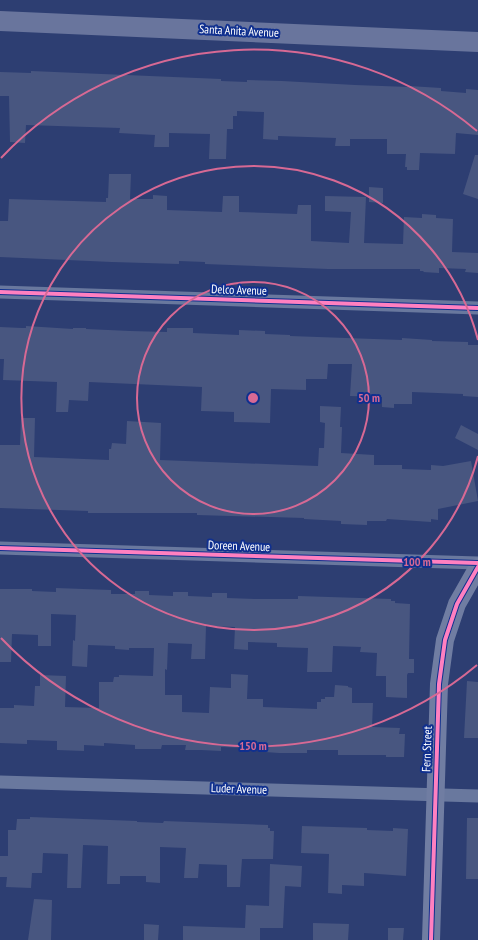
<svg xmlns="http://www.w3.org/2000/svg" width="478" height="940" font-family="'PT Sans Narrow',sans-serif">
  <style>
    .building { fill: #485680 }
    .lines { fill: none; stroke-linecap: round; stroke-linejoin: round }
    .street { stroke: #69789e; stroke-width: 13 }
    .secondary { stroke: #707da2; stroke-width: 18 }
    .primary { stroke: #69759d; stroke-width: 20 }
    .cycleway-casing { stroke: #10308f; stroke-width: 6 }
    .cycleway { stroke: #ff80c0; stroke-width: 4 }
    .ring { fill: none; stroke: #d76994; stroke-width: 2 }
    .labels { text-anchor: middle; stroke-width: 4; stroke-linejoin: round; paint-order: stroke }
    .street-label { font-size: 12px; fill: #fff; stroke: #10308f }
    .centre { fill: #d76994; stroke: #10308f; stroke-width: 2 }
    .ring-label { font-size: 12px; text-anchor: middle; font-weight: bold; fill: #d76994; stroke: #10308f; stroke-width: 4; stroke-linejoin: round; paint-order: stroke }
  </style>
  <rect width="100%" height="100%" fill="#2d3e72"/>
  <path class="building" d="M31,71L221,79V81L247,82V80L282,81L355,85L409,87V86L441,88V91L466,93V89L478,90V135L456,133L455,154L420,153L419,170H407V167H405L406,154H387V139H350V146H335L336,138L278,136V140L263,139L264,112L237,111V116H233V129H227L226,159H209L210,134L169,133V147H154L155,135L119,133L120,128L26,125L25,143L10,142L9,96H0V72L31,73Z
    M475,155H478V199L463,194Z
    M109,174H131L130,199H153V195L167,196V210L222,212L223,196H239V212L297,214L298,205H311V241L349,243L351,212L325,211V196L366,197L364,243L403,244L404,217L422,218V214L436,215V218L453,219L452,252L478,253V273L465,272L466,269L439,268V273L423,272L424,271H420V269H328L205,264V262L179,261V264L112,262L0,257V221H8L9,199L106,202V198H108Z
    M369,187L383,188V203L369,202Z
    M26,326L73,329V328H86V329L130,331L167,332V328H193V333L239,335V330L265,331V334L290,335V336L402,340V338L432,340V341L468,342V345H478V397L463,396V394L412,392V404H394V408L382,407V397L350,396L352,364H328L327,379H306V390L271,389L270,423L234,422V412L201,411L202,387L89,382L88,401L69,400L68,412H56L57,382L3,380L4,359H0V327L22,328H26Z
    M320,406L341,407L340,427H342L341,453L374,455V465H402V469L431,470V465L443,466L471,461L478,501L438,509V520L431,519V522L387,519L386,521H367V525L341,524V521L304,519V518L197,515V513H88V511L0,508V445H20L21,418H35L34,457L109,460V449H111L112,443L126,444L127,421L161,423L160,460L318,466L319,448H324L325,423L320,422Z
    M461,425L478,434V450L455,438Z
    M56,588L111,590V594H135V591H149V595L173,596V592H188V596L212,597V593H227V598L255,599H298V596L391,599V601H395V603L410,604L409,659H414V673H408L407,675V698L386,697V676H376L377,653L360,652L361,647L333,646L332,672H307L308,648L277,647V643L248,642V650L234,649L235,627L206,626L205,659H191L192,644L168,643L167,670L165,669V695H182V712L209,713L210,687L231,688V674L248,675L247,699H263V707L317,709V702H321V699H325V697H334L335,685L348,686V687L352,688V703H373L372,727L400,728L399,734H405L404,757H386V755H338V750H307V753H279L265,752V749H258L259,748L221,747V751L201,750H185L186,745H162L161,749H135V745L104,743V746L84,745V751L57,750V741L27,740V744L0,743V708H14V705L34,706L35,686H40V675L66,676L65,707L99,708V682H113L114,677H119V675L153,676L154,648H129V650L115,649V646L88,645L87,667L72,666L73,640L75,641L76,615L51,614V646H38V635L12,634L11,662H0V589H32V591L56,592Z
    M467,681L478,682V738H464Z
    M30,817L137,821V822L163,823L164,821L268,825V828H270V831H274L273,859H242L240,887H227V865L199,864L198,878H184L186,848L160,847V883L146,882V876H120V884H107L108,846L83,845L81,888H67L68,854L43,853L42,873H32L31,888L6,887L7,877H0V856H8V830H16L17,819H30Z
    M467,818H478V879H466Z
    M302,826L367,828V830L393,831V828L408,829L406,876L364,873V886L342,885V894L328,893L329,854L301,853Z
    M270,864L302,866L301,887L285,886L283,928H260V940H183V926L245,928L246,905L269,906Z
    M34,899L52,900L51,940H28Z
    M313,923L349,924L348,940H313Z
    M144,924L159,925L158,940H144Z
    M388,928H404L403,940H388Z"/>
  <g class="lines">
    <path class="street" d="M0,292L478,308
      M0,548L478,563
      M0,782L478,796"/>
    <path class="secondary" d="M431,940L439,684L445,640L457,604L478,567"/>
    <path class="primary" d="M0,21L478,42"/>
    <g class="cycleway-casing">
      <path id="cycleway" d="M0,292L478,308
        M0,548L478,563
        M431,940L439,684L445,640L457,604L478,567"/>
    </g>
    <use href="#cycleway" class="cycleway"/>
  </g>
  <g class="ring">
    <circle cx="253" cy="398" r="116"/>
    <path d="M478 456A232 232 0 1 1 478 340"/>
    <path d="M477 665A348 348 0 0 1 1 638M1 158A348 348 0 0 1 477 131"/>
  </g>
  <g class="labels">
    <g class="street-label">
      <text transform="translate(239 31) rotate(3)" y="4">Santa Anita Avenue</text>
      <text transform="translate(239 290) rotate(2)" y="4">Delco Avenue</text>
      <text transform="translate(239 546) rotate(2)" y="4">Doreen Avenue</text>
      <text transform="translate(427 749) rotate(-88)" y="4">Fern Street</text>
      <text transform="translate(239 789) rotate(2)" y="4">Luder Avenue</text>
    </g>
  </g>
  <circle cx="253" cy="398" r="6" class="centre"/>
  <g class="ring-label">
    <text x="369" y="402">50 m</text>
    <text x="417" y="566">100 m</text>
    <text x="253" y="750">150 m</text>
  </g>
</svg>
